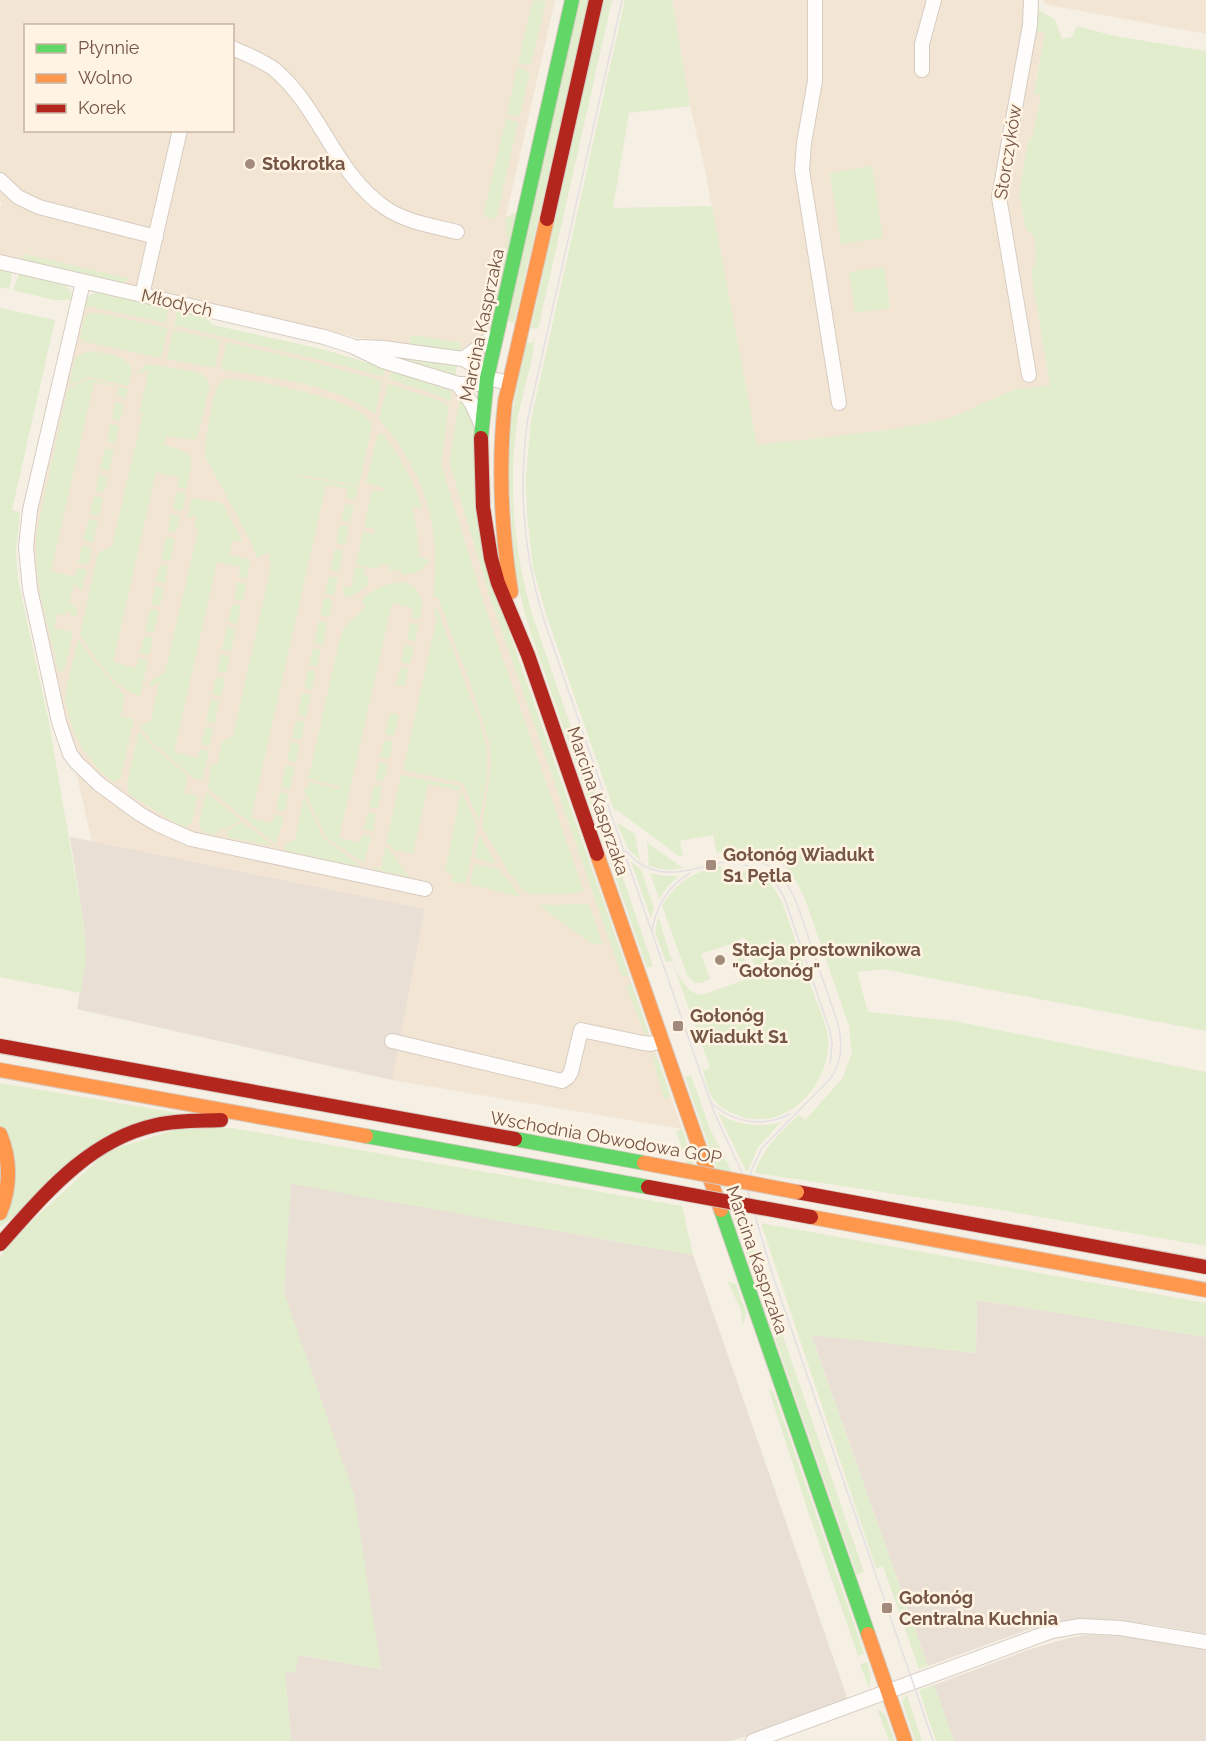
<svg xmlns="http://www.w3.org/2000/svg" width="1206" height="1741" font-family="Raleway,sans-serif">
  <style>
    .residential { fill: #f3e5d3; fill-rule: evenodd }
    .industrial { fill: #e9dfd5 }
    .green { fill: #e1edcd }
    .lines { fill: none; stroke-linecap: round; stroke-linejoin: round }
    .street-casing { stroke: #d7ccc2; stroke-width: 16 }
    .fast-casing { stroke: #d6cbc1; stroke-width: 16 }
    .slow-casing { stroke: #d6cbc1; stroke-width: 16 }
    .jam-casing { stroke: #d6cbc1; stroke-width: 16 }
    .street { stroke: #fefdfb; stroke-width: 14 }
    .fast { stroke: #63d668; stroke-width: 14 }
    .slow { stroke: #ff974d; stroke-width: 14 }
    .jam { stroke: #b3261e; stroke-width: 14 }
    .tram { stroke: #e3e0e3; stroke-width: 1.5 }
    .slow-bridge-casing { stroke: #d5cac2; stroke-width: 16; stroke-linecap: butt }
    .jam-bridge-casing { stroke: #d5cac2; stroke-width: 16; stroke-linecap: butt }
    .slow-bridge { stroke: #ff974d; stroke-width: 14 }
    .jam-bridge { stroke: #b3261e; stroke-width: 14 }
    .poi-dot { fill: #a28b7c; stroke: #fff4e4; stroke-width: 2 }
    .labels { text-anchor: middle; stroke-width: 5; stroke-linejoin: round; paint-order: stroke }
    .street-label { font-size: 18px; fill: #755544; stroke: #fff4e4 }
    .poi-label { font-size: 18px; font-weight: bold; fill: #755544; stroke: #fff4e4; text-anchor: start }
  </style>
  <rect width="100%" height="100%" fill="#f6efe4"/>
  <path class="residential" d="M0,0H555L506,217L517,212L491,328L470,348L460,351L355,337L0,255V208L2,203L0,201ZM26,26H232V130H26Z
    M672,0H1037L1039,10L1036,30L1045,33L1034,93L1041,95L1033,135L1028,142L1019,194L1026,228L1035,238L1036,260L1032,269V277L1050,386L1016,389L948,419L889,430L757,445L704,165L690,106Z
    M1044,0H1206V34L1044,4Z
    M95,293H103L204,316L213,325L336,353L434,384L452,391L460,398L501,609L682,1129L392,1080L425,909L92,842L36,596L32,550L34,520L63,389L86,298Z"/>
  <path class="industrial" d="M70,837L425,909L392,1080L77,1009L86,957L84,925Z
    M290,1183L693,1255L848,1700L732,1741H291L285,1672L298,1655L381,1669L284,1292Z
    M977,1300L1206,1337V1634L1156,1625L1118,1621L1057,1623L1030,1629L928,1666L811,1334L976,1353Z
    M1085,1635L1140,1636L1206,1649V1741H954L934,1685L1031,1649L1069,1638Z"/>
  <path class="green" d="M533,0L546,1L531,65L518,63Z
    M579,0H589L514,323L507,321Z
    M603,0H612L538,329L531,328Z
    M625,0H672L690,106L629,113L613,208L712,206L757,445L889,430L948,419L1016,389L1050,386L1032,277V269L1036,260L1035,238L1026,228L1019,194L1028,142L1033,135L1041,95L1034,94L1045,33L1036,31L1039,10L1055,20L1062,39L1072,37L1077,26L1114,36L1206,51V1031L883,969L857,972L868,1012L954,1021L1206,1072V1246L1001,1210L755,1173C763,1148 780,1133 799,1115L805,1120L842,1079L852,1053L849,1026L805,899C784,852 765,846 717,853L713,835L680,841L683,856H679L618,811L614,810L547,617L533,568L527,514L526,476L531,420Z
    M517,67L530,72L520,116L507,114Z
    M506,118L518,123L497,216L493,219L483,216Z
    M872,166L883,238L841,244L830,173Z
    M517,212L493,318L490,317L507,240L505,219Z
    M24,254L131,279L124,282H114L22,261Z
    M884,267L890,308L855,313L849,272Z
    M0,269L12,272L9,289L0,287Z
    M19,274L63,284L71,291L72,300H54L13,290Z
    M95,293H103L169,308L166,323L83,305L88,296Z
    M0,308L55,320L12,510L20,512L16,551L18,580L49,723L84,925L86,957L81,993L0,977Z
    M177,310L205,317L213,325L321,349L385,368L383,377L341,365L174,325Z
    M89,313H98L168,328L161,358L85,342L80,337L85,316Z
    M173,330L220,340L215,368L167,359Z
    M411,335L459,342L461,344L460,351L409,344Z
    M534,336C537,350 520,402 517,422C508,487 514,551 532,614L599,808L591,805L588,799L529,628L515,575L507,443L525,342L533,343Z
    M226,342L312,362L382,381L375,414C332,382 272,379 221,369Z
    M90,351C105,354 125,353 132,369L128,386L89,377L69,385L75,358L83,353Z
    M396,356L457,366L455,376L396,358Z
    M148,364L197,372L206,377L210,385L197,438L193,440L166,436L164,445C198,454 194,455 186,489L178,487L179,478L156,472L113,662L136,668L139,658L148,660L140,696C115,690 93,655 80,634L98,553L112,546L143,413H139L149,370L138,374L141,368Z
    M392,370L452,391L450,402L438,395L389,379Z
    M91,379L128,389L126,398L117,395L119,387L94,382L51,571L75,577L77,568L87,570L84,582L74,580L84,583L82,591L74,584L70,602L78,610L76,616L70,615V612L66,611L65,615L57,614L54,628L73,632L65,669L59,673L40,594L37,571L41,572L37,570L36,539L39,520L68,388L83,381Z
    M227,379C254,379 362,399 372,424L359,486L301,475L295,476L358,487L355,500L346,498L348,489L326,485L251,818L272,823L275,815L284,817L276,844L207,788L212,764H217L222,742L233,736L271,567L269,552L257,558L250,540L205,456C204,445 213,393 219,384C222,380 223,381 227,379Z
    M388,384L438,400L449,407L441,464L485,607L584,892L566,894H532L524,891L509,873L482,827L491,766L490,745L472,688L438,598L433,597C442,529 425,471 379,419Z
    M460,398L467,406L473,420L501,609L629,975L622,977L489,594L450,464V457Z
    M115,402L124,404L120,421L112,419Z
    M110,424L119,426L115,443L107,441Z
    M379,434H383C400,457 415,482 422,509L412,507L417,531L419,557L430,560C423,571 415,574 402,575L401,570L389,571L390,565L380,564L379,569L356,565L363,531L374,534L375,529L364,527L372,490L383,492L384,488L366,483L377,437Z
    M105,448L114,450L109,471L100,468Z
    M99,474L108,477L104,493L95,491Z
    M177,491L186,493L182,511L173,509Z
    M94,496L103,498L99,516L90,514Z
    M192,498L222,503L243,542L233,540L230,555L250,560L247,579L239,577L240,567L217,562L174,752L197,758L200,749L209,751L202,780L195,779L152,742L140,727L151,720L159,682L149,687L151,681L165,672L199,527L194,529L197,516L195,515L187,519Z
    M345,504L354,505L350,522L341,520Z
    M171,514L180,516L176,533L167,531Z
    M89,519L98,521L93,543L83,540Z
    M340,525L349,527L345,545L336,543Z
    M166,537L175,539L170,561L161,559Z
    M82,546L92,548L88,565L78,563Z
    M335,549L343,551L339,572L330,570Z
    M160,565L168,566L165,583L156,581Z
    M355,567L365,569L364,575L368,577V585L352,596L347,597L343,594V586L351,588Z
    M329,576L338,578L334,595L325,593Z
    M237,582L246,584L243,601L234,599Z
    M404,582C422,589 424,602 420,619L411,617L413,608L392,603L339,838L360,843L362,835L371,836L364,863L326,837L303,788L308,789L309,782L339,789L340,786L304,778L309,776L338,646L344,627L366,607L361,600C375,588 385,583 404,582Z
    M155,586L164,588L160,606L151,604Z
    M324,598L333,600L329,617L320,615Z
    M232,604L241,606L237,624L228,622Z
    M436,606L480,722L487,750V777L479,821L463,783L403,770L437,617L434,615Z
    M150,609L159,611L154,632L145,631Z
    M319,621L327,623L323,645L314,643Z
    M410,623L419,625L415,641L407,639Z
    M227,627L236,629L231,651L222,649Z
    M144,636L153,638L149,655L140,653Z
    M78,639L94,661L125,696L121,716L134,719L121,776L120,779L113,782C90,764 75,741 68,712C67,708 65,703 65,699C66,682 75,656 78,639Z
    M405,645L414,647L410,664L401,662Z
    M313,648L321,650L317,667L309,665Z
    M221,654L230,656L226,673L217,671Z
    M400,668L409,669L405,686L396,685Z
    M308,670L316,672L312,690L304,688Z
    M216,677L225,679L221,696L212,694Z
    M302,693L311,695L306,717L298,715Z
    M211,699L219,701L215,723L206,721Z
    M390,713L399,715L394,736L385,734Z
    M296,720L305,722L301,740L292,738Z
    M205,727L213,729L210,746L201,744Z
    M139,731L153,747L188,776L184,793L198,796L192,822L185,828L170,820L128,793L127,783Z
    M384,740L393,742L389,759L380,757Z
    M291,742L300,744L296,762L287,760Z
    M379,762L388,764L384,781L375,780Z
    M286,765L295,767L290,789L281,787Z
    M401,775L459,786L477,826L466,884L451,881L452,874L445,872L461,791L428,784L413,854L398,850L395,852L389,844H386Z
    M374,785L382,787L378,808L369,807Z
    M206,792L241,820L225,829L220,828L219,833L215,832V835L202,832L199,824Z
    M280,792L289,794L285,811L276,809Z
    M304,797L324,839L361,866L359,867L284,850L285,844L295,840Z
    M368,812L376,814L373,831L364,829Z
    M242,822L273,846L227,837L228,830Z
    M604,822L653,966L647,968L600,833V826Z
    M616,822L635,834L640,861L628,848Z
    M479,834L496,864L475,858Z
    M647,843H648L683,868L666,870L649,866Z
    M385,848H388L409,877L373,869L372,867L381,868Z
    M631,862L641,869L654,908L651,918Z
    M474,864L499,869L521,897L470,884Z
    M721,866V868C753,871 770,874 783,905C793,934 803,963 813,992C819,1009 830,1030 828,1049C824,1091 783,1133 737,1115C729,1112 719,1107 714,1100C708,1093 706,1080 703,1070L710,1068L672,961L666,962L655,932L658,917C667,939 675,992 702,995L758,975L744,937L738,940L745,959L743,965L740,966L731,944L701,954L710,979L701,983H695L687,975L662,906C675,883 695,871 721,866Z
    M650,873L663,876H679L668,886L659,899Z
    M589,904L603,945L592,944L538,905Z
    M632,984L648,1031L646,1037L626,986Z
    M651,1052L658,1060L671,1097L664,1099Z
    M691,1075L710,1129L730,1168L772,1304L864,1572L857,1575L685,1077Z
    M0,1083L183,1114L135,1125L0,1227Z
    M718,1113C737,1126 759,1128 781,1122L758,1147L747,1173Z
    M232,1128L682,1206L693,1255L291,1184L284,1292L354,1495L381,1669L299,1655L295,1673L285,1672L291,1741H0V1257L20,1232L108,1151L178,1129Z
    M682,1129L695,1166L689,1169L676,1131Z
    M761,1223L1206,1303V1337L977,1300L976,1353L811,1335L928,1666L919,1669L883,1566L876,1568Z
    M728,1282L736,1284L746,1313L743,1326L741,1310Z
    M768,1387L774,1393L863,1650L864,1654L858,1656L808,1511Z
    M867,1662L871,1675L869,1688L860,1664Z
    M934,1685L954,1741H936L919,1690Z
    M907,1695L908,1698L922,1741H915L902,1701Z
    M877,1708L885,1715L895,1741H889Z"/>
  <g class="lines">
    <g class="street-casing">
      <path id="street" d="M815,0V81L804,143L802,170L839,403
        M232,48C246,54 262,60 274,69C321,108 335,175 387,209C407,222 433,226 457,232
        M922,70V44L934,0
        M0,180L18,197L39,207L156,237
        M0,262L324,337L352,346L383,361L458,384H477L487,378
        M83,282L30,510L26,547L30,589L59,722L70,754L77,763L99,784L140,814L157,824L191,839L425,889
        M142,295L180,130
        M360,347L383,348L463,359L479,368L487,378L509,383
        M463,359L497,334
        M1029,375L999,197L1030,25L1031,0
        M458,384L472,404L481,424
        M392,1041L562,1081L568,1077L571,1072L581,1030L643,1043L651,1044L662,1040
        M753,1741L1052,1631L1080,1626L1120,1628L1206,1642"/>
    </g>
    <g class="fast-casing">
      <path id="fast" d="M481,438L487,378L572,0
        M366,1136L648,1187
        M515,1139L644,1163
        M721,1210L868,1634"/>
    </g>
    <g class="slow-casing">
      <path id="slow" d="M511,592C501,528 498,466 505,402L547,219
        M597,854L721,1210
        M0,1070L366,1136
        M0,1134C11,1161 11,1186 0,1213
        M811,1217L1206,1290
        M868,1634L905,1741"/>
    </g>
    <g class="jam-casing">
      <path id="jam" d="M547,219L596,0
        M481,438L483,507L491,558L498,583L528,655L597,854
        M0,1046L515,1139
        M797,1192L1206,1267
        M0,1244C44,1195 88,1140 156,1125C177,1120 200,1121 221,1120"/>
    </g>
    <use href="#street" class="street"/>
    <use href="#fast" class="fast"/>
    <use href="#slow" class="slow"/>
    <use href="#jam" class="jam"/>
    <path class="tram" d="M622,0L528,418C518,487 523,554 544,620L714,1112L743,1175L772,1273L933,1741
      M626,851C680,915 757,803 797,904L838,1024C843,1044 842,1063 830,1079L762,1148L751,1171V1187
      M745,865C762,870 776,880 784,897L830,1031L832,1044L830,1064
      M652,931C656,906 668,886 690,873
      M710,1102C733,1123 762,1128 790,1114"/>
    <g class="slow-bridge-casing">
      <path id="slow-bridge" d="M644,1163L797,1192"/>
    </g>
    <g class="jam-bridge-casing">
      <path id="jam-bridge" d="M648,1187L811,1217"/>
    </g>
    <use href="#slow-bridge" class="slow-bridge"/>
    <use href="#jam-bridge" class="jam-bridge"/>
  </g>
  <g class="poi-dot">
    <circle cx="250" cy="164" r="6"/>
    <rect x="705" y="859" width="12" height="12" rx="3"/>
    <circle cx="720" cy="960" r="6"/>
    <rect x="672" y="1020" width="12" height="12" rx="3"/>
    <rect x="881" y="1602" width="12" height="12" rx="3"/>
  </g>
  <g class="labels">
    <g class="street-label">
      <text transform="translate(1008 152) rotate(-81)" y="6">Storczyków</text>
      <text transform="translate(177 303) rotate(13)" y="6">Młodych</text>
      <text transform="translate(482 325) rotate(-78)" y="6">Marcina Kasprzaka</text>
      <text transform="translate(598 801) rotate(71)" y="6">Marcina Kasprzaka</text>
      <text transform="translate(606 1138) rotate(10)" y="6">Wschodnia Obwodowa GOP</text>
      <text transform="translate(757 1260) rotate(71)" y="6">Marcina Kasprzaka</text>
    </g>
    <g class="poi-label">
      <text x="262" y="170">Stokrotka</text>
      <text x="723" y="861">Gołonóg Wiadukt<tspan x="723" dy="21">S1 Pętla</tspan></text>
      <text x="732" y="956">Stacja prostownikowa<tspan x="732" dy="21">"Gołonóg"</tspan></text>
      <text x="690" y="1022">Gołonóg<tspan x="690" dy="21">Wiadukt S1</tspan></text>
      <text x="899" y="1604">Gołonóg<tspan x="899" dy="21">Centralna Kuchnia</tspan></text>
    </g>
  </g>
  <rect x="24" y="24" width="210" height="108" fill="#fff4e4" stroke="#c8b4a4" stroke-width="1.5"/>
  <rect x="36" y="44" width="30" height="9" fill="#63d668" stroke="#c8b4a4" stroke-width="1.5"/>
  <text x="78" y="54" font-size="18" fill="#755544">Płynnie</text>
  <rect x="36" y="74" width="30" height="9" fill="#ff974d" stroke="#c8b4a4" stroke-width="1.5"/>
  <text x="78" y="84" font-size="18" fill="#755544">Wolno</text>
  <rect x="36" y="104" width="30" height="9" fill="#b3261e" stroke="#c8b4a4" stroke-width="1.5"/>
  <text x="78" y="114" font-size="18" fill="#755544">Korek</text>
</svg>
